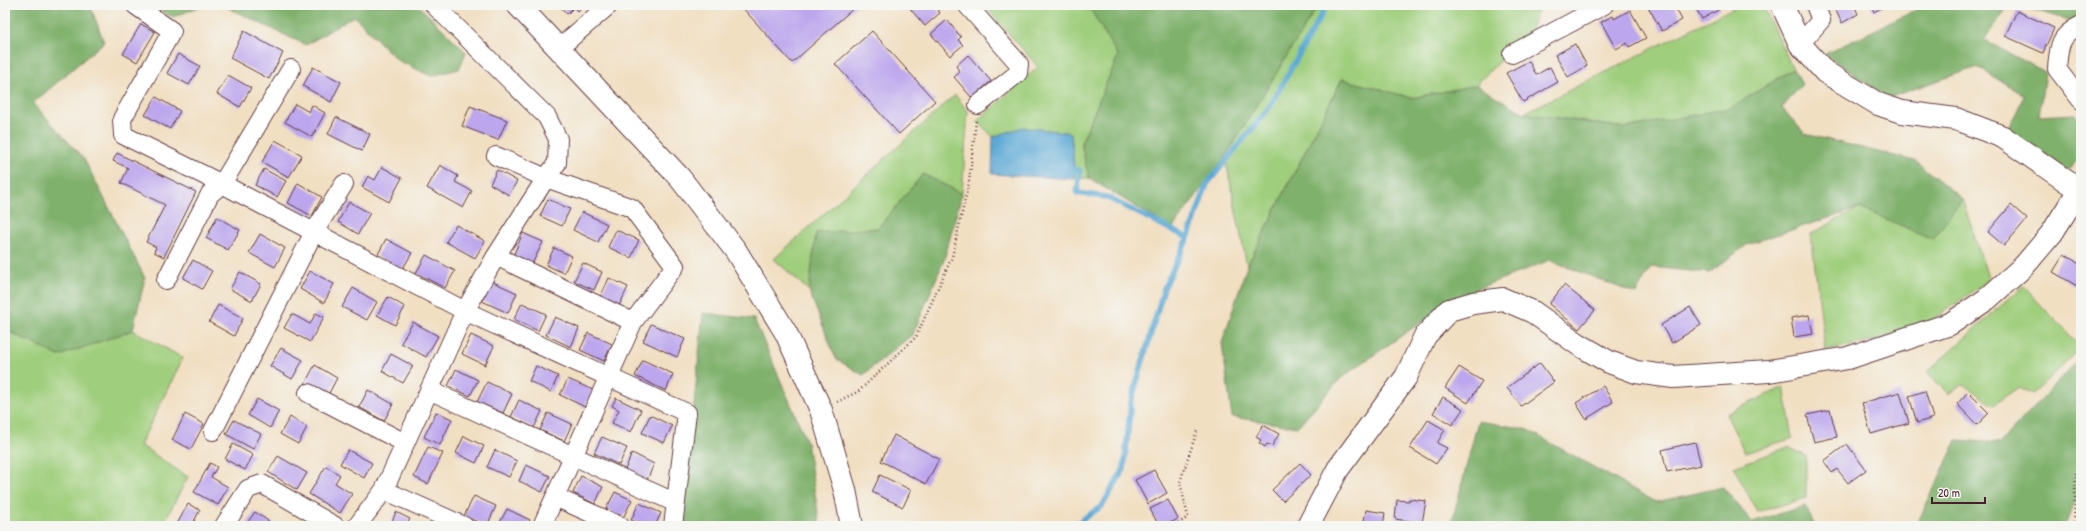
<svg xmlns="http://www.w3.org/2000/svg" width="2086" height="531" font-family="'Patrick Hand',sans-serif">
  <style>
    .green { fill: #9fce7c; stroke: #747654 }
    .forest { fill: #7fb16c; stroke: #64684c }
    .water { fill: #5ca9d5; stroke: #536480 }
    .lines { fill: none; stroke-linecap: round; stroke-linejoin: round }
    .stream { stroke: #5ca9d5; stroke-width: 5.5 }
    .building { fill: #bca6ed }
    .minor-casing { stroke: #633c42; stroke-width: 20 }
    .tertiary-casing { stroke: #633c42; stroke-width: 24 }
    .path { stroke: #633c42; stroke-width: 2.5; stroke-dasharray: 1 3; stroke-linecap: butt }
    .minor { stroke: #fff; stroke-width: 18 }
    .tertiary { stroke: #fff; stroke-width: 22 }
  </style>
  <rect width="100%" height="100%" fill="#f6f6f2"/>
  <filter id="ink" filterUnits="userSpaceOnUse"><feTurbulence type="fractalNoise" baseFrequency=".025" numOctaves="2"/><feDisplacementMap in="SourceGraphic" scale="8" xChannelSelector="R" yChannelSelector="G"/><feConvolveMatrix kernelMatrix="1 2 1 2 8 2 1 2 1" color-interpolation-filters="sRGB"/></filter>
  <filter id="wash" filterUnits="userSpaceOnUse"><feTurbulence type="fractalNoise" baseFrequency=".012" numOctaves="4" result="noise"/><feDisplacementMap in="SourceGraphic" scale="16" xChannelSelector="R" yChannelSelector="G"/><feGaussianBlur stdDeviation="0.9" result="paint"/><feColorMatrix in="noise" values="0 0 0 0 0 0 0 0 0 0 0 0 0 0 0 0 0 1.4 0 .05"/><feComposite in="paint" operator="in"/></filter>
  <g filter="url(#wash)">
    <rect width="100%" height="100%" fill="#f1dfc2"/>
    <path class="green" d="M984,5H1088L1118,56L1081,143L1089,178L1075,179L1071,133L1023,127L993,137L977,121L1038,67Z
      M1318,5H1540L1531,29L1476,85L1412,98L1342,79L1247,266L1225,157Z
      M1739,5H1762L1793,69L1731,108L1625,128L1524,113Z
      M955,95L968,111L962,194L923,174L878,228L816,233L809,291L774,259Z
      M1962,199L1989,280L1932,320L1875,341L1825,350L1811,234L1860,208L1933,239Z
      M2023,286L2081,347L2033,394L2019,387L1992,405L1964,384L1948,394L1927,372Z
      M133,330L183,358L140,445L188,477L162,526H5V340L10,332L59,356Z
      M1784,387L1793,438L1745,453L1726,414Z
      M1788,447L1806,456V498L1757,512L1734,467Z"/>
    <path class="forest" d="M5,5H90L104,42L33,103L84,159L145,278L133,330L59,356L10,332L5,320Z
      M149,5H204L173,17Z
      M222,5H418L466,52L459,69L431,76L397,60L354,16L306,45Z
      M1088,5H1318L1225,157L1172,229L1089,178L1081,143L1118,56Z
      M1916,5H2009L1984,40L2045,72L2039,116L2075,114L2081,124V156L2068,171L2008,131L2024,95L1977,67L1888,98L1825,54L1918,9Z
      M2019,5H2081V18L2074,22Z
      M1793,69L1802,84L1782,108L1805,134L1915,161L1962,199L1933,239L1860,208L1748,244L1709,273L1651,267L1636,294L1550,260L1474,290L1414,327L1341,378L1297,427L1232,417L1222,343L1247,266L1342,79L1412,98L1476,85L1524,113L1625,128L1731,108Z
      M923,174L962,194L944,260L913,334L863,375L836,359L809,291L816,233L878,228Z
      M703,313L754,319L807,442L820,526H682Z
      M2081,357V487L2066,526H1916L1957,440L2000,443Z
      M1478,421L1526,429L1656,502L1723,487L1752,522L1805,506L1815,526H1451Z"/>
    <path class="water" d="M1023,127L1071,133L1075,179L992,174L993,137Z"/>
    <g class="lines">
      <path class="stream" d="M1068,167L1080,171L1077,193L1106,197L1188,238
        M1073,526L1102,506L1124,469L1131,402L1164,288L1188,238L1207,184L1269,108L1327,5"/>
    </g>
    <g id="blocks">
      <path class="building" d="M559,5H585L578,11L574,7L567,14Z
        M740,5H857L792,63Z
        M907,5H934L940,13L925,26Z
        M1647,5H1674L1682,20L1662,31Z
        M1694,5H1718L1720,9L1702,19Z
        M1833,5H1854L1858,14L1842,23Z
        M1870,5H1886L1874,12Z
        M1630,10L1646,38L1629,47L1627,43L1616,49L1601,22L1613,16L1614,19Z
        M2017,11L2054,28L2043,53L2005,36Z
        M947,20L961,37L958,40L963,45L950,56L931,34Z
        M141,24L155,32L137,62L123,54Z
        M244,31L283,53L269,79L230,58Z
        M872,31L935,101L899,134L835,64Z
        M1575,44L1587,66L1568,77L1555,55Z
        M178,54L200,66L189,85L167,73Z
        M968,55L991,81L972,98L954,77L960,72L956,66Z
        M1529,61L1536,75L1550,67L1558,82L1523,102L1506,73Z
        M313,67L341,82L331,102L303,86Z
        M228,75L251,88L240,107L217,94Z
        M156,97L180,111L170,129L145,115Z
        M295,104L309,112L312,105L325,113L312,137L285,122Z
        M470,106L507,120L498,140L462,126Z
        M336,117L370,134L362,151L328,134Z
        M275,140L302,155L289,177L262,162Z
        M117,153L196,192L164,257L154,252L156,247L146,242L165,205L121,183L128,168L113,161Z
        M440,165L458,176L455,182L472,191L463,208L427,188Z
        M382,167L402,178L389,202L362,187L368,176L375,180Z
        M264,169L286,181L277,197L255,185Z
        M497,170L517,181L509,195L490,184Z
        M298,183L322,197L312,216L288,203Z
        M548,199L570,209L562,226L540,216Z
        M349,202L370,213L358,234L338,222Z
        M2011,205L2027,219L2004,246L1988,232Z
        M582,212L607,224L598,242L573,230Z
        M217,217L240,230L228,250L206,238Z
        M456,225L485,241L475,258L446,242Z
        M616,230L639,240L631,258L608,247Z
        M523,233L543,242L532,264L513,256Z
        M260,234L285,248L275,267L249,253Z
        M386,239L412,253L402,270L377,256Z
        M554,248L572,256L564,273L546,265Z
        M2064,254L2081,265V279L2077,286L2053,272Z
        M426,255L455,271L445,288L416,273Z
        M193,260L212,271L202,289L183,278Z
        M583,263L602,272L594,290L574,281Z
        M310,271L334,284L324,303L300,289Z
        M240,272L261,284L252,301L230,289Z
        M609,278L628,287L619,306L600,297Z
        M491,281L517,293L508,313L482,301Z
        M1564,285L1595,310L1579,329L1549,304Z
        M353,288L377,302L367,320L342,307Z
        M388,297L405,307L395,325L377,315Z
        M522,303L546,314L538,331L514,319Z
        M218,305L243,318L234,336L209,322Z
        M1690,307L1701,325L1672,343L1661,325Z
        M316,313L324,317L310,342L284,328L292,314L310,324Z
        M1809,315L1813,334L1794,337L1791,318Z
        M555,317L579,328L571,347L546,335Z
        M413,322L438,336L426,357L401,343Z
        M651,324L685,339L677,357L643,341Z
        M588,333L612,344L604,361L580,350Z
        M471,335L494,346L485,365L462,354Z
        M281,348L303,360L292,379L270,366Z
        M391,354L413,366L403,383L382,371Z
        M643,360L673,374L666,391L635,376Z
        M1540,363L1554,382L1521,406L1507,388Z
        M315,365L337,378L328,395L305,383Z
        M536,366L558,376L551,392L529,381Z
        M1459,367L1482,381L1468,403L1445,388Z
        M456,369L478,380L470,396L448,386Z
        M568,379L593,390L585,407L560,395Z
        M487,382L512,394L503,413L477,402Z
        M1603,386L1613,402L1586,419L1576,403Z
        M368,390L393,404L384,421L359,407Z
        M1925,391L1933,418L1917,423L1909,396Z
        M1900,392L1909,423L1871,434L1862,403Z
        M1968,392L1989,413L1977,425L1957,404Z
        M1443,397L1463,409L1452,425L1433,413Z
        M616,398L641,410L631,432L612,423L619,410L612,406Z
        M257,399L279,411L270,428L248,415Z
        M519,400L542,411L534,428L511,417Z
        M1830,410L1837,437L1814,442L1807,415Z
        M436,412L452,419L440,445L424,437Z
        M548,413L572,424L564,441L540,430Z
        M185,414L204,424L191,449L172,440Z
        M650,415L672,426L664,443L642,433Z
        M290,417L307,427L298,444L280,434Z
        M234,420L261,434L253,449L226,434Z
        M1428,420L1445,430L1437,443L1447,448L1436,464L1410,448Z
        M1263,425L1279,434L1272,446L1267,444L1265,447L1259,443L1261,440L1256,437Z
        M894,435L939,459L926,484L881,461Z
        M464,436L484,446L476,463L456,453Z
        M602,437L627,448L619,465L594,453Z
        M1695,442L1701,465L1667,472L1662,450Z
        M233,444L253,455L245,470L225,459Z
        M1847,444L1866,470L1848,483L1837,469L1832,473L1824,461Z
        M428,447L443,453L428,484L414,477Z
        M348,450L372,463L364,478L340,464Z
        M495,450L517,461L509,477L487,467Z
        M632,453L654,464L647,480L625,470Z
        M278,456L307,473L297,490L268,472Z
        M210,463L217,467L211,477L228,487L218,505L194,492Z
        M1300,463L1311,475L1283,501L1272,490Z
        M526,465L550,476L542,492L519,481Z
        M326,466L340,475L335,483L352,494L340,513L309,494Z
        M1154,470L1167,493L1148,504L1135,480Z
        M880,475L911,490L903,507L872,492Z
        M581,476L603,487L595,504L573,493Z
        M615,492L632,500L623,518L606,509Z
        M474,496L496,506L487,526L464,516Z
        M1409,499L1426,501L1422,523L1395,519L1397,500L1409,501Z
        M1168,500L1178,519L1164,526H1159L1150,509Z
        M639,503L661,513L655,526H644L631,520Z
        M188,504L200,510L194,521L203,526H176Z
        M507,509L530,520L527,526H498Z
        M1366,510L1385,513L1383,526H1363Z
        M255,512L276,526H245Z
        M396,512L410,519L406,526H390Z"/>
    </g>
  </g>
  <g filter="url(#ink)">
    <use href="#blocks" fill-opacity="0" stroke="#633c42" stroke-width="1"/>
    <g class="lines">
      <g class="minor-casing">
        <path id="minor" d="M135,5L172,31L122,119L123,135L222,184L465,311L687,413L673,526
          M434,5L547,117L558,139L557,163L546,178L632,208L675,266L633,322L542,526
          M967,5L1019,64L1018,73L978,105
          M2081,25C2058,36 2059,47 2057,69L2081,100
          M1800,44L1821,20L1815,5
          M558,49L609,5
          M1512,54L1604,5
          M496,256L633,322
          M166,280L210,194L222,184L291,69
          M429,390L676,503
          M308,393L405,443
          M213,431L314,232L344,184
          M384,490L464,526
          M555,497L620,526
          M224,526L248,489L262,484L335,526
          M357,526L384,490L465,311L496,256L546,178L496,156"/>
      </g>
      <g class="tertiary-casing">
        <path id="tertiary" d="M518,5L680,178L736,251L786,333L821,410L845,490L852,526
          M1308,526L1338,469L1406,377L1425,336L1449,310L1473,303L1503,299L1533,312L1578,344L1609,362L1636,372L1673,377L1769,371L1848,358L1950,324L1987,299L2024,266L2052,233L2079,190L2003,137L1956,119L1902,112L1878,104L1825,72L1800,44L1782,5"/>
      </g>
      <path class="path" d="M837,402L859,391L916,337L952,257L969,182L976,121
        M1175,526L1188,517L1180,482L1197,431
        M2074,526L2076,471L2081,466"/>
      <use href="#minor" class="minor"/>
      <use href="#tertiary" class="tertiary"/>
    </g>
  </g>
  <rect width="2086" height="531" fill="none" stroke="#f6f6f2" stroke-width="20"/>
  <path d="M1932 497v6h53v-6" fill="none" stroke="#4a1f2b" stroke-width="2"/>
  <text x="1938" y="497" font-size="12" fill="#4a1f2b" stroke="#f6f6f2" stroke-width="3" paint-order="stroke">20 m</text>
</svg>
